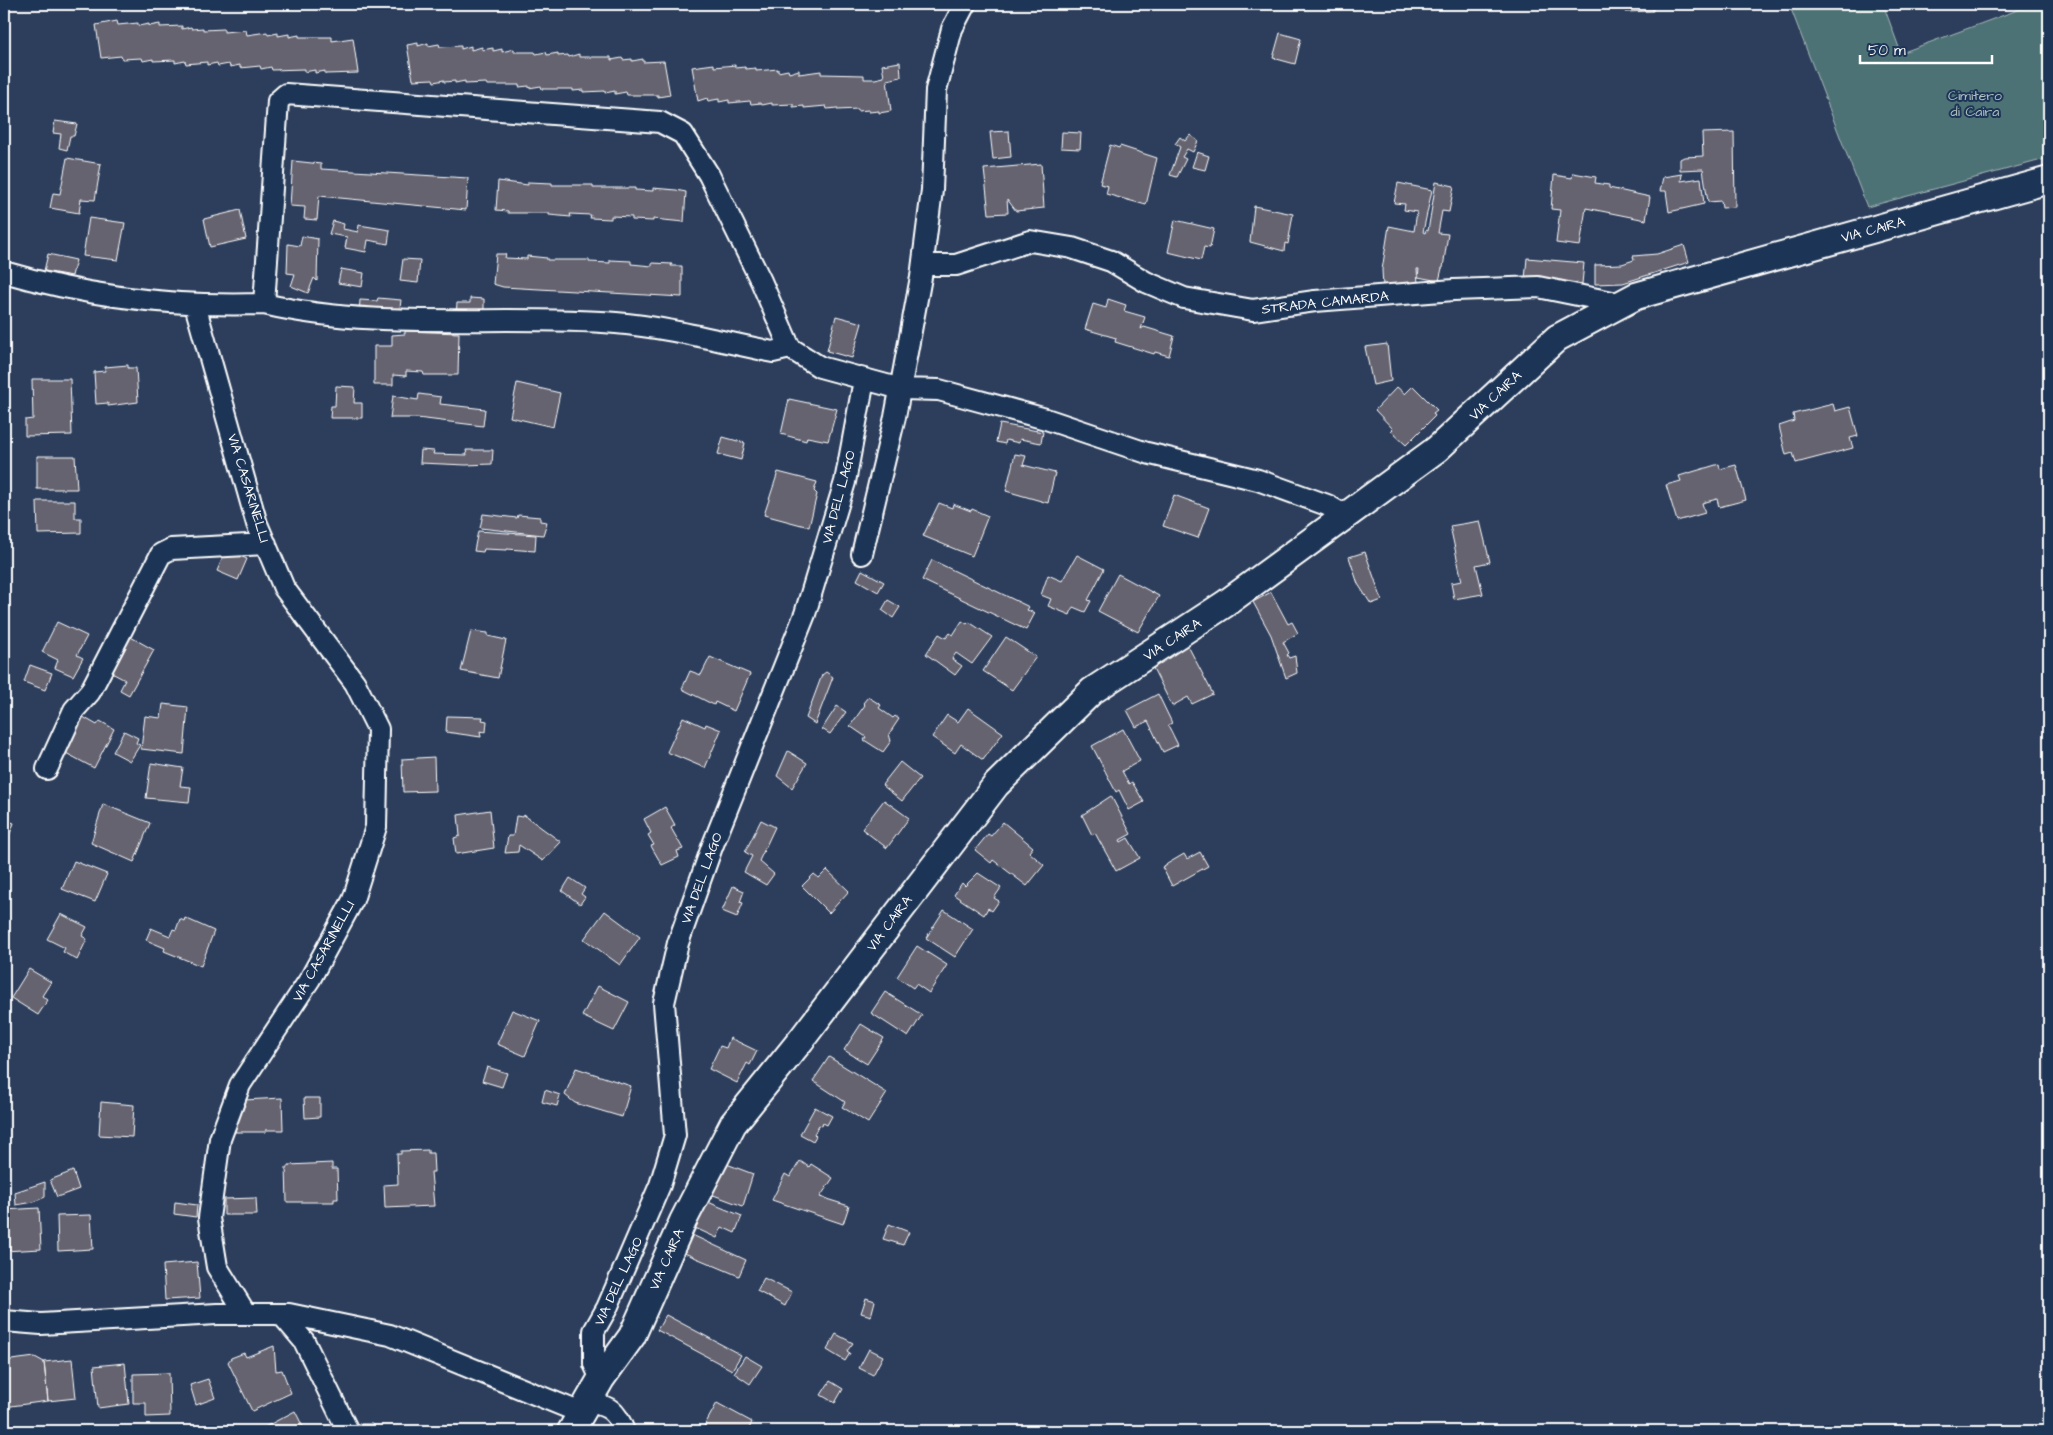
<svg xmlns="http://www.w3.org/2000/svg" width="2053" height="1435" font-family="'Architects Daughter',sans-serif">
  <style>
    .green { fill: #4e7274; stroke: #a6b8ba }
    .building { fill: #666370; stroke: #fff }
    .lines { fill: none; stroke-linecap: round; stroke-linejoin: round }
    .minor-casing { stroke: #fff; stroke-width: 24 }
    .tertiary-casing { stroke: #fff; stroke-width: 30 }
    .minor { stroke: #1d3557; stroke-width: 20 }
    .tertiary { stroke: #1d3557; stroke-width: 26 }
    .labels { text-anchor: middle; stroke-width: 4; stroke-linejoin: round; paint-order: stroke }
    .park-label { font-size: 14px; fill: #afc0c0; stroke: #1d3557 }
    .street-label { font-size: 14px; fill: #fff; stroke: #1d3557 }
  </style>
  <rect width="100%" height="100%" fill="#2c3e5c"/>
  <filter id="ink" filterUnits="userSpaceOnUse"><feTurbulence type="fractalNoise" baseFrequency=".02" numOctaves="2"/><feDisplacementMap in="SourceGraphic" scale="10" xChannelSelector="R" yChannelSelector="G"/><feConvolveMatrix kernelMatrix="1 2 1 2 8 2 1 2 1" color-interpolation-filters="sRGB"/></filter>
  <g filter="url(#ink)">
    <path class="green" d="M1806,4H1883L1901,53L2034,4H2049V158L1867,207L1791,9Z"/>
    <path class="building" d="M1626,4H1653V11L1626,12Z
      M117,21L118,25L138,23V26L149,24V26L160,24V27L182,26V29L191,27L192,29L203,28V30L224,29V32L246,30L247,35L267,32L268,35L278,33V36L289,34V37L299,35V37H332V41L353,38L358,73L325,74V71L315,73V70L304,72V69L272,70L271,67L261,69L260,66L240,68V65L230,67L229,64L218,66L217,63L207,65V62L186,64L185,61L175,63V60L153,61V59L143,61L142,58L122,59L121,56L101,58L96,25Z
      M1280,33L1301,39L1295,64L1273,58Z
      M418,43V46L428,43V46L439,44L440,47L461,46V49L471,46V50L482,47V50L493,48V51L502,49V52L514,49V52H535L536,54L546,52L547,55L558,53V56L568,55L569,57L579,54V57H611V60L622,58L623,60L632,59V61L643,59V62L664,61L670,95L658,97V95H627L626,92L615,94V91L605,93V91L583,92V90L573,91V89H542L541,86L529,88V86L519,87V85H487L486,83L465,84V81L455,83V81L444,82V80L434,82L433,79L413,80L407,45Z
      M900,62L901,77L887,80L891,111L879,113V111L869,112V110L858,111V109L837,110V108L827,109L826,106L804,108V106L793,107V104L772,105V103L762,105L761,103L751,104L750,101L729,103V100L719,102V99L708,101L707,98L698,101L692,67L714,64V67L735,65V68L745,67L746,69L756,68V71L778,69V72L788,70L789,73L799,70V74L821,71V74L864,75V79H875L884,77L882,65Z
      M55,121L77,124L74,136H70L67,150L59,148L61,134L53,133Z
      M1009,131L1011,157L993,159L990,132Z
      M1062,132L1081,133L1080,149L1061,148Z
      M1734,132L1735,207L1722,208L1721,201L1708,202L1703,169L1680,170V159L1684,157L1703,156L1702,133Z
      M1190,135L1198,141L1193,152L1187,149L1182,157L1186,159L1177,177L1170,175L1180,147L1175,144L1180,137L1185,141Z
      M1110,145L1119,148L1120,146L1157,158L1146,205L1106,194L1108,186L1100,184Z
      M1197,152L1209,156L1205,170L1192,167Z
      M67,158L101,164L95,200L81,199L79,213L50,208L53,193L60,194Z
      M293,161L321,164V169L468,178L466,210L319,196L317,220L304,219L305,207L290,206Z
      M1041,164L1044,208L1016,211L1007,199L1008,213L989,214L984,169Z
      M1573,173L1596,177L1595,183L1609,185V188L1650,197L1646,220L1586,208L1580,246L1556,243L1560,210L1551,209L1554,175L1572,178Z
      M1682,174L1681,181L1701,178L1704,204L1669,212L1666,191H1660L1663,177Z
      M498,181L528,185V182L552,183V185H593V188H635V190L653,191V188L676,190L686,192L684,222L653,219V221L632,220V217L611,216V219L590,218L591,215L570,214L571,217L549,215V213H508V211L496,210Z
      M1436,182L1454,186L1449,212L1442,211L1438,233L1448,234L1443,268H1442L1439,281L1418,277L1419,269H1417L1418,284L1383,287L1382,270L1389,226L1414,231L1417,212L1404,210L1405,204L1394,203L1398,183L1432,190L1423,232L1425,233L1426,230L1428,231Z
      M1254,206L1293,214L1288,244L1285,243L1284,251L1250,242Z
      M240,210L246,239L210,247L204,219Z
      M89,218L125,223L118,260L83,256Z
      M1175,220L1214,229L1210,248L1204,247L1201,260L1168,252Z
      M333,221L344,224L343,229L358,232L359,225L390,230L388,244L368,240L366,252L345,248L347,237L329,234Z
      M302,236L318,239L317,281L314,278L308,293L291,286L295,274L287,273L288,244L300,246Z
      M1684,245L1689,262L1623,283L1595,284V265L1622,264L1634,260L1633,256L1657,254Z
      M48,254L76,260L72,276L44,271Z
      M496,254H506L505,258L527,259V256L547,258V260H589V262L610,263V260L631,261V264L652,266V263L672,264L671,266H682V297L503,287L493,284Z
      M1527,258L1584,263L1582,284L1525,279Z
      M403,259L420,260L418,283L400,281Z
      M341,269L364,273L362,287L338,283Z
      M378,298L401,300L399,316L359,314L360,300L377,301Z
      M470,298L484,299V315H456L457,303H470Z
      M1108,299L1126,305L1124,311L1145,317L1141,329L1144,327L1174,336L1169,356L1155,352L1154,354L1115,342L1116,338L1085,329L1093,304L1106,308Z
      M836,316L862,323L852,358L827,351Z
      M405,331L459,333L458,375H424L423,372L406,371V376L393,375V385H374V346H392V335L405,334Z
      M1387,344L1391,381L1373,385L1365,347Z
      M128,365V368H136L138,402L108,406V403L96,404L94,372L105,371V367Z
      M32,379H70L72,435L25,436V420L33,419Z
      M517,383L560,393L553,427L510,417Z
      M336,386L355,387L354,403H362V418H330L331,406H335Z
      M1413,386L1437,410L1433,413L1435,416L1406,445L1391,431L1393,429L1375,410L1397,387L1405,394Z
      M419,394L441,397L440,404L485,409L483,426L417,418H390L393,396L418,400Z
      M789,399L837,409L828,441L807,437L806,441L781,434Z
      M1833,404L1835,411L1850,407L1858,436L1850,438L1853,448L1796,463L1793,453L1786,455L1779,426L1794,421L1793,414Z
      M1000,424L1043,432L1041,443L1020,439L1019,443L1006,440L1005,444L996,442Z
      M723,437L745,443L741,460L718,454Z
      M421,450L434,451L433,454L467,455L466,450H493L492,464L466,465L420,463Z
      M1015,454L1026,456L1023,465L1055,473L1048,503L1006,491Z
      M37,456H75L77,489H37Z
      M1719,464L1720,469L1736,465L1746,500L1719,507L1717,499L1702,503L1705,513L1677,521L1666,485L1681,481L1679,476Z
      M778,472L817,482L814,491L817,494L809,527L764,515Z
      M1174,495L1209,508L1198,538L1163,526Z
      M37,501H75V518H81V533L38,534Z
      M939,503L952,508L953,504L971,511L972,509L988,516L972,556L923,536Z
      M483,514L517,518L518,515L540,517V521L547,522L543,535L480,528Z
      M1480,521L1490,562L1476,565L1483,594L1454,599L1451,583L1462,581L1450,526Z
      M478,531L536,535L535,551L507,549V550L484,549L483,552L474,551Z
      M226,550L247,559L238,580L217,571Z
      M1365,552L1382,600L1371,604L1358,584L1349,557Z
      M1077,555L1104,569L1088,600L1091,601L1085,612L1073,607L1070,615L1048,606L1051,599L1041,595L1048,575L1062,581Z
      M932,560L1029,607L1027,610L1035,613L1026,630L922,580Z
      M862,570L884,582L878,592L857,580Z
      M1118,574L1159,596L1138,632L1098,611Z
      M1271,592L1288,624L1292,622L1298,633L1283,642L1289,653L1287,655L1289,658L1295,656L1297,673L1286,678L1271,635L1253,602Z
      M888,600L900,607L893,618L882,610Z
      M962,621L967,624L969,622L992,637L972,664L956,653L952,659L962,666L955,675L926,654L939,634L946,638L950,633L953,635Z
      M57,622L87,636L77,655L83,658L73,676L55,668L58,660L42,652Z
      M471,631L488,633V636L506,640L498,678L461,671Z
      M127,635L154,650L129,695L120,690L125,680L108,671Z
      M1006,637L1036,657L1012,690L983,671Z
      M1187,644L1213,694L1192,704L1188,697L1172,706L1151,664Z
      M710,657L750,674L734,711L715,702L714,705L682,689L690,671L701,675Z
      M30,665L52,673L45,690L24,682Z
      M826,672L833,677L815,724L806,718L822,675Z
      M1158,694L1172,723L1168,725L1178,745L1163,752L1148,721L1136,727L1127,710Z
      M868,697L881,705L879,708L893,718L895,716L899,719L889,734L891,741L883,752L864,740L866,737L850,726L865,705L863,703Z
      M163,704L188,707L184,754L141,749L145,716L161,718Z
      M837,706L846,712L830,734L822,729Z
      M968,708L1003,733L983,760L961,744L955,753L932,737L947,715L958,722Z
      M447,716L483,717L482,720L487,721L486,732L480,731L481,737L446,732Z
      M83,717L97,725L100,721L114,729L94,768L64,752Z
      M683,717L705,727L706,724L721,730L705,768L667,752Z
      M1123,729L1140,761L1122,771L1129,784L1132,782L1144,802L1129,810L1119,790L1116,792L1092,746Z
      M124,731L138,738L136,743L140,745L130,761L113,752Z
      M788,751L807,763L792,788L777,776Z
      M434,757L435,791L403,792L402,759Z
      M900,762L920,778L902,801L882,785Z
      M151,763L183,768L180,786L191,787L189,802L146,798Z
      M1111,796L1131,834L1120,840L1121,842L1128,838L1140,858L1116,871L1095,833L1092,835L1082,815Z
      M884,800L909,818L887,848L862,829Z
      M103,804L150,823L134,862L91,843Z
      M665,807L675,825L671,828L683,849L677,851L679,857L662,865L651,846L654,845L648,835L651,833L644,819Z
      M4,810L9,811L6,820L14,823L8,839L5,838L4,842Z
      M490,810L494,848L456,854L454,838L460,836L458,815Z
      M524,815L561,842L543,861L519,845L518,852L505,853L508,836H513L516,816L523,817Z
      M761,820L775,827L759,861L774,874L766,885L744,872L752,856L745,852Z
      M1003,822L1033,847L1029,852L1044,865L1027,886L993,860L991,863L975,850L988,834L991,836Z
      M1200,852L1208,866L1172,886L1162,867L1184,854L1187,859Z
      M74,861L107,874L95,902L62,889Z
      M827,870L849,891L829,913L802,886L814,874L819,878Z
      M978,873L1001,888L994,898L999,901L992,911L988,908L984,915L954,895L962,883L965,886Z
      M570,878L585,888L581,894L585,897L580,904L562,891Z
      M733,886L744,891L740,902L743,903L737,917L722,911Z
      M944,910L973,929L955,957L926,938Z
      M605,911L640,937L620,965L584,939Z
      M61,914L87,927L82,936L87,939L77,960L63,952L65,948L47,939Z
      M185,918L214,931L201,966L164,951L165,948L146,940L151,928L170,936L173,929L176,930L180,919L184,921Z
      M917,946L947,965L929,993L916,984L913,988L897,977Z
      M29,969L51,982L42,996L48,1000L38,1015L11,998Z
      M598,986L629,1002L614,1031L582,1016Z
      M885,992L922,1015L908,1037L871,1013Z
      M512,1010L540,1021L525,1056L497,1044Z
      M861,1024L884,1038L867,1064L844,1050Z
      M730,1038L757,1051L750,1065L747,1063L737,1083L709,1069L720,1046L726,1048Z
      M829,1057L887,1093L868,1123L842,1107L845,1102L813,1081Z
      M487,1067L507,1073L502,1087L482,1081Z
      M576,1068L631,1086L622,1117L575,1103L565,1095Z
      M545,1090L560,1095L557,1106L542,1102Z
      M282,1098L283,1130H266V1132H235L236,1116L244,1100Z
      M304,1098H320V1117L305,1118Z
      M101,1102L134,1105L132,1137L99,1135Z
      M815,1107L832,1116L827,1125L823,1123L822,1126L819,1125L814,1134L816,1136L813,1141L800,1134Z
      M428,1150V1153H433L434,1172H431L434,1206L385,1208L384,1185L398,1184L397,1154H401V1151Z
      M800,1161L809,1167L811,1164L833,1178L820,1197L849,1206L843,1224L772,1200L785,1174L790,1177Z
      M332,1163V1169H337L338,1199H334V1202H287L286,1167H289V1165Z
      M724,1163L753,1174L743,1206L708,1193Z
      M73,1171L79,1189L57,1197L50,1180Z
      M45,1182V1197L34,1202L16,1205L15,1192Z
      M256,1198L257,1215H224V1199Z
      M703,1200L742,1216L735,1233L722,1227L717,1238L693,1227Z
      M175,1202L197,1205L196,1217L174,1214Z
      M39,1208L41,1249L4,1251V1210Z
      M91,1215L93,1249L58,1251L57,1216Z
      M889,1224L909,1232L903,1245L883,1239Z
      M690,1234L746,1260L739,1276L682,1252Z
      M197,1262L200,1298L165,1300L163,1265Z
      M764,1278L792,1292L785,1306L757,1291Z
      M866,1298L875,1301L871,1316L861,1313Z
      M666,1315L741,1355L732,1370L657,1330Z
      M836,1334L853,1343L847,1351L850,1353L845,1361L827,1350Z
      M274,1346L276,1371L282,1370L291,1393L252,1411L228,1362L231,1358L244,1353L246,1357Z
      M869,1349L883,1356L873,1375L859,1368Z
      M745,1356L762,1366L750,1384L734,1373Z
      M35,1357L44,1362L48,1401L4,1407V1361Z
      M72,1359L76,1398L48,1401L44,1362Z
      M125,1363L129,1404L98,1408L94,1366Z
      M169,1373L170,1416L146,1417V1403H133V1374Z
      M208,1379L215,1398L196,1405L190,1385Z
      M830,1381L843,1389L835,1403L821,1395Z
      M717,1403L752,1422L748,1431L702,1430Z
      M295,1411L305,1431H267L265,1427Z
      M349,1424H372L374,1431H352Z"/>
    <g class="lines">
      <g class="minor-casing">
        <path id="minor" d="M923,265H956L1030,241L1072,248L1111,261L1146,282L1184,298L1253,310L1315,301L1454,290L1538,287L1622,304
          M4,272C89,297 176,307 264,304L278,101L286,94L660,122L683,134L709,175L761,281L790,348L820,367L901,389L939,390L1046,419L1147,453L1258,480L1327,505L1346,516
          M264,304C379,331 499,314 616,323C667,327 723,342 773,352L790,348
          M195,305L257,524L284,588L355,683L378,729L376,827L353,900L310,979L240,1085L220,1139L209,1218L217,1267L246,1314
          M862,554L895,417L921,277L932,190L936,90L952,29L965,4
          M47,769L74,710L90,692L161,554L171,549L266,544
          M281,1314L304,1341L348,1431
          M4,1321L41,1324L217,1314H289L390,1335L581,1413
          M601,1379L594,1364V1331L607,1308L660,1185L675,1135L664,1003L678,943L712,847L805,614L845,482L864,380
          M588,1401C610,1407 616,1410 624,1431"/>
      </g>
      <g class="tertiary-casing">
        <path id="tertiary" d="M571,1431L601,1379L632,1336L683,1221L733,1124L801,1040L996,785L1092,691L1225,604L1437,449L1557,338L1636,296L2049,180"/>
      </g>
      <use href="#minor" class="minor"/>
      <use href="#tertiary" class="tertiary"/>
    </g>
  </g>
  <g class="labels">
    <g class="park-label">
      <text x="1975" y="100">Cimitero<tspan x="1975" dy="16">di Caira</tspan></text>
    </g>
    <g class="street-label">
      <text transform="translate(1873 229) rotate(-15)" y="5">VIA CAIRA</text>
      <text transform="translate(1325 302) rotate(-6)" y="5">STRADA CAMARDA</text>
      <text transform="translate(1495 395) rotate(-43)" y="5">VIA CAIRA</text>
      <text transform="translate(249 488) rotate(73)" y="5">VIA CASARINELLI</text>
      <text transform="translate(838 497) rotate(-75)" y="5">VIA DEL LAGO</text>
      <text transform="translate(1172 639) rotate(-33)" y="5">VIA CAIRA</text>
      <text transform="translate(701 878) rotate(-70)" y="5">VIA DEL LAGO</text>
      <text transform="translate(889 923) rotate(-53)" y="5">VIA CAIRA</text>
      <text transform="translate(323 951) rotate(-61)" y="5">VIA CASARINELLI</text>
      <text transform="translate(666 1259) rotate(-66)" y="5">VIA CAIRA</text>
      <text transform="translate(618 1281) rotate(-65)" y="5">VIA DEL LAGO</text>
    </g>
  </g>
  <rect width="2053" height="1435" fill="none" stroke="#1d3557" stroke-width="20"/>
  <rect x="10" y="10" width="2033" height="1415" fill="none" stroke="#fff" stroke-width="2" filter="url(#ink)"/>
  <path d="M1860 55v8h132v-8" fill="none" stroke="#ffffff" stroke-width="2.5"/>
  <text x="1868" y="55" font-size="15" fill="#ffffff" stroke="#1d3557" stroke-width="4" paint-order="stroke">50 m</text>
</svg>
